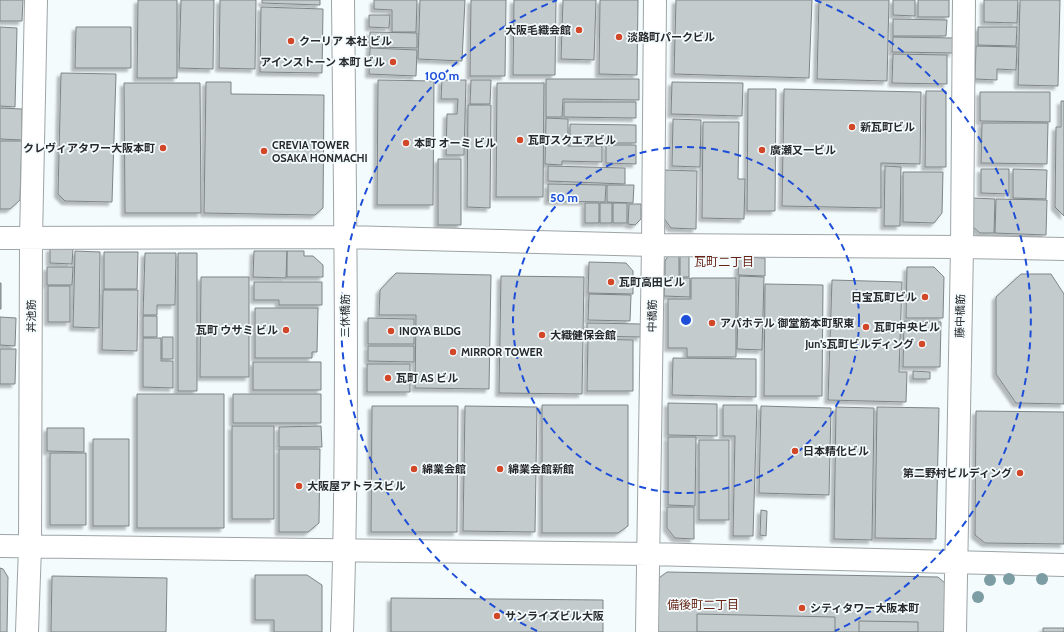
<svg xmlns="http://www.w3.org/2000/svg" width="1064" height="632" font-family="Cabin,'Noto Sans JP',sans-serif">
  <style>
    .building { fill: #c4cbcd; stroke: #7f8587; filter: url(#shadow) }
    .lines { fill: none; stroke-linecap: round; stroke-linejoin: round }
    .minor-casing { stroke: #9ea4a6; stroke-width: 24 }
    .minor { stroke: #fff; stroke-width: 22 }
    .tree { fill: #7d9da4 }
    .ring { fill: none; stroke: #1d4ed8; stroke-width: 2; stroke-dasharray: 7 5 }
    .poi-dot { fill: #d14728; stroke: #f4fbfd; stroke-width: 1.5 }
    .labels { text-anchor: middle; stroke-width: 3.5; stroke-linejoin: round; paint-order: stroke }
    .poi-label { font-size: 11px; font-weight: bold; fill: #27292a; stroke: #f4fbfd; text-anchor: start }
    .street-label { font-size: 11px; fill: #27292a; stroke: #f4fbfd }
    .neighbourhood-label { font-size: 12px; fill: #662314; stroke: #f4fbfd }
    .centre { fill: #1d4ed8; stroke: #f4fbfd; stroke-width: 2 }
    .ring-label { font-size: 12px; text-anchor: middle; font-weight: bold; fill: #1d4ed8; stroke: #f4fbfd; stroke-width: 3.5; stroke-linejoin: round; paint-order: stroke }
  </style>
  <defs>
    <filter id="shadow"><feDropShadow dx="-3.5" dy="3.5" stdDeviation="1" flood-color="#0004"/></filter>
  </defs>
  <rect width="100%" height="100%" fill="#f4fbfd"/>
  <path class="building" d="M0,0H23L22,21H0Z
    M138,0H177V78H137Z
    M181,0H214L213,69L179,68Z
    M220,0H256L255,69L219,68Z
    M262,0H320V5L262,3Z
    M374,0H417L416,32H392V10L374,9Z
    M420,0H465L462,61L418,59Z
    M471,0H506L505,76H470Z
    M514,0H556L555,75H513Z
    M563,0H596L594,60L561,59Z
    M600,0H638L637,75L599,74Z
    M676,0H812L809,78L674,74Z
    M819,0H889L887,81L817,79Z
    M893,0H915V16L893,15Z
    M918,0H949V17H918Z
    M984,0H1018L1017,23L984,22Z
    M1020,0H1060L1058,86L1018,85Z
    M261,7L323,9L322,73L260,72Z
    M369,15H390L389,28L369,27Z
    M893,19L947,20L946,36H893Z
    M0,27L17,28L15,107L0,106Z
    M76,27H131V68H75Z
    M978,27H1017L1016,46L978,45Z
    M370,32L417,33V48L370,47Z
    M893,37L953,38V53L892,52Z
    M976,46L1017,47L1016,70L997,69V80L975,79Z
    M370,48L417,50L416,76L369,74Z
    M893,54L947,55V84L892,83Z
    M61,73L116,74L112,202L65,201L58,194Z
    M546,79H639V100L563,99L562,117H546Z
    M378,80L434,81L433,205H377Z
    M442,80H466L464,155H446L447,114H457L458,99H441Z
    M471,80H491L490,104H470Z
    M206,82H231V94L324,95L323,208L315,215L204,213Z
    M672,82L743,83L742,116L671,114Z
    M124,83H200L201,213H125Z
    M497,83H544L543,197H496Z
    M748,89H776L775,211H747Z
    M784,89L921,92L920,164L881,163V208L782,206Z
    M926,91H946V167H925Z
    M980,92H1050V122L980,121Z
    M1061,101H1064V216L1055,207L1056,127H1061Z
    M564,102H636V118L564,117Z
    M468,105H491L490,208L467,207Z
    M0,108L22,109V140L0,139Z
    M546,118L568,119V146H602V162L562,161V165L545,164Z
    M673,119L701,120L700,167L672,166Z
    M703,122H739L738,179H745L744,219L702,218Z
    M982,123H1048L1047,164L981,163Z
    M570,124L636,125V143H570Z
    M0,141H22L20,200L10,209H0Z
    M606,145H636V164L606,163Z
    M438,159H461V225H438Z
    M548,166L625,168V184L548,181Z
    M885,166L901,167L900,226H884Z
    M981,169H1009V194L981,193Z
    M1013,169L1047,170L1046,199L1013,198Z
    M664,170L697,171L696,229L671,228L663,217Z
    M903,172H943L942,213L934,223L903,222Z
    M548,184L606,185L605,202L548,201Z
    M607,185H634L633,203L607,202Z
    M973,198L995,199L994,233H980L972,226Z
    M996,199L1047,200L1046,235L995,233Z
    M585,203H599V223H585Z
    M600,203H612V223H600Z
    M613,203H627V223H613Z
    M629,204H641V219L635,225L628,224Z
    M50,248L73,249L72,264L50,263Z
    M75,251L100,252L99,328L73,327Z
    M254,251H287L286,278L253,277Z
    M287,251H304V256H313L323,265V277H287Z
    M104,252H138L137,289H104Z
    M145,253H176L175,305H157V315H143Z
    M178,253H197V391H178Z
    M668,256H679V277H665V261Z
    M680,256H689V277H680Z
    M739,257L765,258V276L738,275Z
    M589,262L626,263L633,271V294L588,293Z
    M47,267H73L72,285H47Z
    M907,267H934L944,277L943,318H906Z
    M396,273L491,275L489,389L415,388L416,315H379L380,290Z
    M1021,274H1051L1064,294V404L1016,403L996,374V297Z
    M501,276L584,277L582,394L499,393Z
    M739,276L764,277L762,350L737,349Z
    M201,277H249V377H200Z
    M665,278H690V297L664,296Z
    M691,278H736V357H687V348H668V299H691Z
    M832,280L902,282L899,372H907L906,402L828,400Z
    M254,282H322V305H279V300H254Z
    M0,283H1V309H0Z
    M765,284L823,285L822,396H764Z
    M48,286H70V322H48Z
    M103,290H138L137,351L102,350Z
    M589,294L631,295L630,321L588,320Z
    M255,308H318L317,352H312V358H255Z
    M143,316H157V337H143Z
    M0,317L16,318L15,346L0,345Z
    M368,318L414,319V344H368Z
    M904,321L941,322L940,367H903Z
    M587,323L641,324V337L587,336Z
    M162,337H173V359H162Z
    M143,338H161V361H173V388L143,387Z
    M588,339L633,340V391H587Z
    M368,346H414V362L368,361Z
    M0,349H16L15,384H0Z
    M673,358L756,359V397L672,395Z
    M253,362H321V390H253Z
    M367,364H410V392H367Z
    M913,371L930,372V379H913Z
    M137,394H224V528H137Z
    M233,394H321V423H233Z
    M668,403L717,404V436L668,435Z
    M542,405H628V526L618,533H542Z
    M723,405H757L753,536H733L735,436H723Z
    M372,406H458L457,532H371Z
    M465,406L537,407L535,532L463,531Z
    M761,406L831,408L829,495L759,493Z
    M836,407L874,408L872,540L834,539Z
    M877,407L939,408L936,539L875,538Z
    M976,411L1064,412V544L985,543L975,535Z
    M232,426H274V519H232Z
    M321,426L322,447H279V427Z
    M47,428H84V452L47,451Z
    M668,437H696L695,506L668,505Z
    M93,439H129V526H93Z
    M699,440H729V520H699Z
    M279,449H320L319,523L308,532H279Z
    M50,453H86V525H50Z
    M667,507H694V539L675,538L667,528Z
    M761,510L767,511L766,536L760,535Z
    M0,568L3,569L8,577L7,632H0Z
    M667,572L938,577L946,584L945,632H658L659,578Z
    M255,575H307L322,585V632H274V620H255Z
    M52,576L167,578L166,632H51Z
    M391,598L603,600V632H391Z
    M697,614L835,617V632H697Z
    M859,621L918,622V632H859Z
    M1043,628H1064V632H1043Z"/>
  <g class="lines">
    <g class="minor-casing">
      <path id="minor" d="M0,238L345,237L653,245L962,247L1064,249
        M0,546L649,554L1064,565
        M27,632L30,547L31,239L36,0
        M342,632C349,422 345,211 343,0
        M647,632L653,245L655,0
        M955,632L962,247L964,0"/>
    </g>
    <use href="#minor" class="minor"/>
  </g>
  <g class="tree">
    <circle cx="1009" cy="579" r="6"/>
    <circle cx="1042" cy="579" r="6"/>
    <circle cx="990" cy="580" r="6"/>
    <circle cx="978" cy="597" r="6"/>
  </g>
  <g class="ring">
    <circle cx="686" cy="320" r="173"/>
    <path d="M537 631A345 345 0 0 1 557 0M815 0A345 345 0 0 1 835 631"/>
  </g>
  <g class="poi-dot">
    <circle cx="579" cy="30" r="4"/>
    <circle cx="619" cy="37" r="4"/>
    <circle cx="291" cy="41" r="4"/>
    <circle cx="393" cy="62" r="4"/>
    <circle cx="852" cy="127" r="4"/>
    <circle cx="520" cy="140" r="4"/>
    <circle cx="406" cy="143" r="4"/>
    <circle cx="163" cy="148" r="4"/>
    <circle cx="762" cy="150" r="4"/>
    <circle cx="264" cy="151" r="4"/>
    <circle cx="611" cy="282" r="4"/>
    <circle cx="925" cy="297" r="4"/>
    <circle cx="712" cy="323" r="4"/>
    <circle cx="866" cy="327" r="4"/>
    <circle cx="286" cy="330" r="4"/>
    <circle cx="391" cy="331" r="4"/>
    <circle cx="542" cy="335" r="4"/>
    <circle cx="922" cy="344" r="4"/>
    <circle cx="453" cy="352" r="4"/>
    <circle cx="388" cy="378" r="4"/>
    <circle cx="795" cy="451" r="4"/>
    <circle cx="414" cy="469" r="4"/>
    <circle cx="500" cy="469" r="4"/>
    <circle cx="1020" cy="473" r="4"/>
    <circle cx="299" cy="486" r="4"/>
    <circle cx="802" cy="608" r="4"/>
    <circle cx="497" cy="616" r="4"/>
  </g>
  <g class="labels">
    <g class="poi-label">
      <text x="571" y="34" text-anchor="end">大阪毛織会館</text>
      <text x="627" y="41">淡路町パークビル</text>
      <text x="299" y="45">クーリア 本社 ビル</text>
      <text x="385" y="66" text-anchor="end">アインストーン 本町 ビル</text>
      <text x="860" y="131">新瓦町ビル</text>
      <text x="528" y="144">瓦町スクエアビル</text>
      <text x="414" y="147">本町 オーミ ビル</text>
      <text x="272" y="149">CREVIA TOWER<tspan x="272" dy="13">OSAKA HONMACHI</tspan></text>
      <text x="155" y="152" text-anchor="end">クレヴィアタワー大阪本町</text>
      <text x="770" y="154">廣瀬又一ビル</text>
      <text x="619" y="286">瓦町高田ビル</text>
      <text x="917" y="301" text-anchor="end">日宝瓦町ビル</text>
      <text x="720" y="327">アパホテル 御堂筋本町駅東</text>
      <text x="874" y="331">瓦町中央ビル</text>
      <text x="278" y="334" text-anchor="end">瓦町 ウサミ ビル</text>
      <text x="399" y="335">INOYA BLDG</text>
      <text x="550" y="339">大織健保会館</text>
      <text x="914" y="348" text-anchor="end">Jun’s瓦町ビルディング</text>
      <text x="461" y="356">MIRROR TOWER</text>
      <text x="396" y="382">瓦町 AS ビル</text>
      <text x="803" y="455">日本精化ビル</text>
      <text x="422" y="473">綿業会館</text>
      <text x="508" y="473">綿業会館新館</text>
      <text x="1012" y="477" text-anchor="end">第二野村ビルディング</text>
      <text x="307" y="490">大阪屋アトラスビル</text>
      <text x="810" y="612">シティタワー大阪本町</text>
      <text x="505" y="620">サンライズビル大阪</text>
    </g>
    <g class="street-label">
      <text transform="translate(31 316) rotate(-90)" y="4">丼池筋</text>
      <text transform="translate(345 316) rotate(-90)" y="4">三休橋筋</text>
      <text transform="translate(652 316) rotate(-89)" y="4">中橋筋</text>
      <text transform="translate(960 316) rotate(-89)" y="4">藤中橋筋</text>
    </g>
    <g class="neighbourhood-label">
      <text x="724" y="266">瓦町二丁目</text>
      <text x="703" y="609">備後町二丁目</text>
    </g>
  </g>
  <circle cx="686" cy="320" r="6" class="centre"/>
  <g class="ring-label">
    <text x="442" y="80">100 m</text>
    <text x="564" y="202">50 m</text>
  </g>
</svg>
